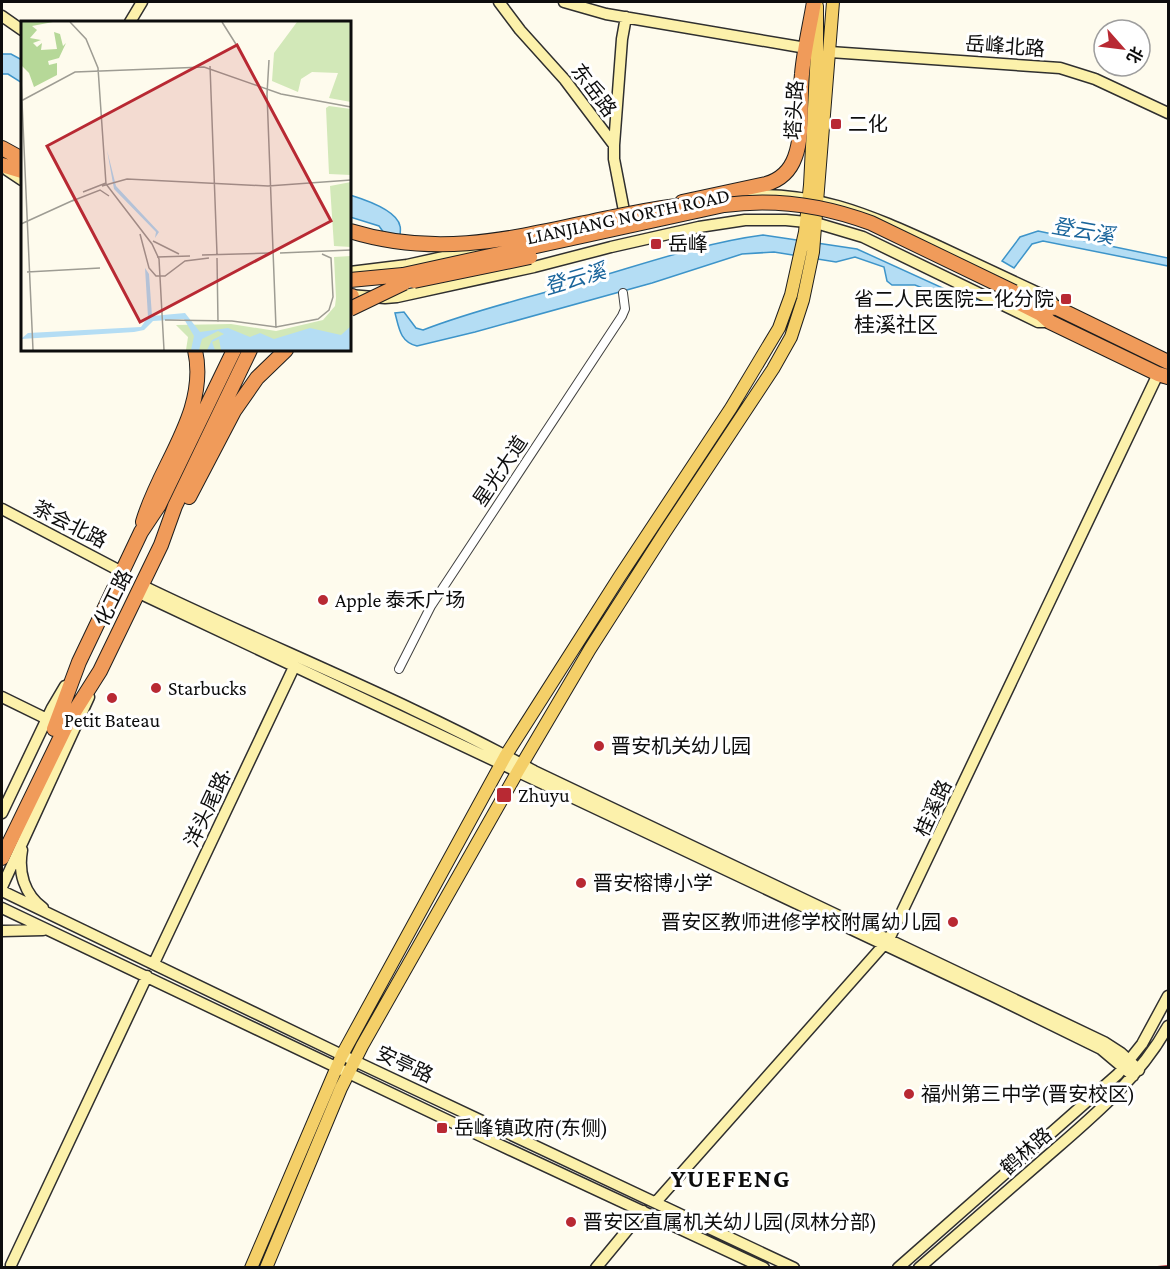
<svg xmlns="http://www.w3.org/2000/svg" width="1170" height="1269" font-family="'Crimson Pro','Noto Sans SC',serif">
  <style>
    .water { fill: #b4ddf4; stroke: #3d94c9; stroke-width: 1.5 }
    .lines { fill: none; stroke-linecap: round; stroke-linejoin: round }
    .street-casing { stroke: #404040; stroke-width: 10 }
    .secondary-casing { stroke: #2f2f2f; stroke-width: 13 }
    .primary-casing { stroke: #1e1e1e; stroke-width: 14 }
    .highway-casing { stroke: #1e1e1e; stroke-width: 16 }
    .street { stroke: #fff; stroke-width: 8 }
    .secondary { stroke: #fcf1ab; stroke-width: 10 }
    .primary { stroke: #f4cf68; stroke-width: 12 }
    .highway { stroke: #f09b5a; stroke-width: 14 }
    .rail { stroke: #b82933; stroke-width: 2 }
    .highway-bridge-casing { stroke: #1e1e1e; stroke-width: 16; stroke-linecap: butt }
    .highway-bridge { stroke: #f09b5a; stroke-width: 14 }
    .poi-dot { fill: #b82933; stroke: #fff; stroke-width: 2 }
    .labels { text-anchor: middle; stroke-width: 6; stroke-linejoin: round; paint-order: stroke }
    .street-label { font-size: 20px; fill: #0d0d0d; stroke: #fff }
    .poi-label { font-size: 20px; fill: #0d0d0d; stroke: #fff; text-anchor: start }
    .water-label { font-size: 21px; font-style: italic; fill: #1a659b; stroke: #fff }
    .neighbourhood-label { font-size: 21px; fill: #0d0d0d; stroke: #fff }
    .district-label { font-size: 26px; font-weight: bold; letter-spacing: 1.5px; fill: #0d0d0d; stroke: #fff }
    .inset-road { fill: none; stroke: #9e9c93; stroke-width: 1.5 }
    .view { fill: #b82933; fill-opacity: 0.15; stroke: #b82933; stroke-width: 3 }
    .inset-edge { fill: none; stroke: #0d0d0d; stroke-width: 3 }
  </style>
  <rect width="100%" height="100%" fill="#fefbed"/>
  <path class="water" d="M2,54H11L22,60V83L8,74H2Z
    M350,195C363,199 397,210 400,226C401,229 400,233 400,236L384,233L379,226L350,217Z
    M1038,231L1168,258V266L1043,241L1032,244L1014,268L1002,261L1020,237Z
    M763,235L857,249L971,301L976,300L980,296L986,302L980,307H971L915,285H892L887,281L884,267L855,257L836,262L774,252L742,254L652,283L475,332L417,346C400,342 399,328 395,313L404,312L416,328L423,330C474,310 528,298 581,282C641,265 702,243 763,235Z"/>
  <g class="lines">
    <g class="street-casing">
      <path id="street" d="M399,669L431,606L622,316L625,309L623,293"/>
    </g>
    <g class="secondary-casing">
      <path id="secondary" d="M499,2L520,30L565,80L614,145V159L625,216
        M564,2L606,14L806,48
        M2,16L22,30
        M130,22L142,2
        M830,52L1060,68L1095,79L1168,113
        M614,145L622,39L626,17
        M7,170L22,180
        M729,197C809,187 870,215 940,247C977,264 1013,281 1049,298L1057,308
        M350,272L407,265L497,245
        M350,295L385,298L397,297L534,267L611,247L699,227L745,220H786L816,223L863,237L1038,322H1050
        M2,509L122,572
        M141,585C271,648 407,701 534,771L1104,1042L1121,1053L1139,1070
        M137,592L993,996L1101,1049L1133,1076
        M2,697L47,719
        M2,813L52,708L65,686
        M22,850C18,872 24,894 43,908
        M2,887L89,697
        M2,891L342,1055L794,1268
        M2,908L487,1139L764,1268
        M2,931L43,930
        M154,963L294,667
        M656,1202L889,939L1158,374L1163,377
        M11,1265L147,976
        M596,1268L643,1211
        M898,1268L1118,1074L1142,1044L1168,996
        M919,1268C961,1231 1003,1195 1044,1159C1090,1119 1139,1079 1168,1026"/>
    </g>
    <g class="primary-casing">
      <path id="primary" d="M251,1268L342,1055L506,755L620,576L731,408L779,328L791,295L805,232L810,185L817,51V6
        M266,1268L341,1088L362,1046L518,771L590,649L665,532L773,369L791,337L803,300L813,252L833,2"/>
    </g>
    <g class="highway-casing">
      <path id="highway" d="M2,148L22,159
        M2,165L22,171
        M682,202L766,184C780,180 790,171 795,157C804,133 799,100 802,74C804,50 810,26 814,2
        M350,296H352
        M1011,299L1041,314L1050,322L1158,374L1168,377
        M1031,300L1045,307L1057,308L1168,362
        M189,497L234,411L257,378L286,350
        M143,522C159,465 209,412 195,350
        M54,729L79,662L122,572L141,532L159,505L234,350
        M2,858L69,720L100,671L161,545L175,506L250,350"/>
    </g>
    <use href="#street" class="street"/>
    <use href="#secondary" class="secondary"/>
    <use href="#primary" class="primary"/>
    <use href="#highway" class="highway"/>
    <path class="rail" d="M1147,1268L1168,1266"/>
    <g class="highway-bridge-casing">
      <path id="highway-bridge" d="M350,231C441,259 518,237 608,218C639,212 668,205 699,205
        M350,280L403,275L724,205C775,198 823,205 871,223L1014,292
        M414,281L530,257
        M350,309L404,283"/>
    </g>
    <use href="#highway-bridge" class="highway-bridge"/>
  </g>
  <g class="poi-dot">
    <rect x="830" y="118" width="12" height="12" rx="3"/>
    <rect x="650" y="238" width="12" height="12" rx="3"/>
    <rect x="1060" y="293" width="12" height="12" rx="3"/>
    <circle cx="323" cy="600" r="6"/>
    <circle cx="156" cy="688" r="6"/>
    <circle cx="112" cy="698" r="6"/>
    <circle cx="599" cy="746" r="6"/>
    <rect x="496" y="787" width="16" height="16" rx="3"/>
    <circle cx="581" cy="883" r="6"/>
    <circle cx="953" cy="922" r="6"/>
    <circle cx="909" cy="1094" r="6"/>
    <rect x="436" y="1122" width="12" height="12" rx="3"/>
    <circle cx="571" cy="1222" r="6"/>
  </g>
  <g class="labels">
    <g class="street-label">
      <text transform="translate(1005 46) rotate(4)" y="7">岳峰北路</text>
      <text transform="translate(594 90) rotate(53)" y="7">东岳路</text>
      <text transform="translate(794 110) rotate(-87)" y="7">塔头路</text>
      <text transform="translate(628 216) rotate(-12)" y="7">LIANJIANG NORTH ROAD</text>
      <text transform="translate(500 471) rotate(-56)" y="7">星光大道</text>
      <text transform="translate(70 524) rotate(27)" y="7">茶会北路</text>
      <text transform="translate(113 598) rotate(-64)" y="7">化工路</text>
      <text transform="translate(208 807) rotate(-65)" y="7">洋头尾路·</text>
      <text transform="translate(933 808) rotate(-65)" y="7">桂溪路</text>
      <text transform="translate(405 1064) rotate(25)" y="7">安亭路</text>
      <text transform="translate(1026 1151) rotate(-41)" y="7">鹤林路</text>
    </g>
    <g class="poi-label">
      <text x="848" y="131">二化</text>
      <text x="668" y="251">岳峰</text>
      <text x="1054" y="306" text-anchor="end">省二人民医院二化分院</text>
      <text x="335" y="607">Apple 泰禾广场</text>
      <text x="168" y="695">Starbucks</text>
      <text x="112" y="727" text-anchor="middle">Petit Bateau</text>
      <text x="611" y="753">晋安机关幼儿园</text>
      <text x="518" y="802">Zhuyu</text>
      <text x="593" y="890">晋安榕博小学</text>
      <text x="941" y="929" text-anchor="end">晋安区教师进修学校附属幼儿园</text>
      <text x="921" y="1101">福州第三中学(晋安校区)</text>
      <text x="454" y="1135">岳峰镇政府(东侧)</text>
      <text x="583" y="1229">晋安区直属机关幼儿园(凤林分部)</text>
    </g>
    <g class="water-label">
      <text transform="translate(1083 231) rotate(10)" y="7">登云溪</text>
      <text transform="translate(575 279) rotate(-16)" y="7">登云溪</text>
    </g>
    <g class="neighbourhood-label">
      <text x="896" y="332">桂溪社区</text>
    </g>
    <g class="district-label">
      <text x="731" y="1187">YUEFENG</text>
    </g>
  </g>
  <g transform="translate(21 21)">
    <rect width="330" height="330" fill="#fefbed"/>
    <path d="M276,1H330V81L308,77L317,52L291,51L280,58L277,71L251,60L253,32ZM308,85L330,88V154L308,153L305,87ZM330,161V226L313,225L309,165ZM330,235V329H165L167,316L155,304L210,303L255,310L302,299L314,285L315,277L313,236Z" fill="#d2e8b8"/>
    <path d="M0,1H32L11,5L16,9L9,17L20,19L12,22L16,26L21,22L20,29L36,28L33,11L39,13L42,25L45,22L38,37L27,40L28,44L36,42V54L13,66L8,52L0,44Z" fill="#b6d898"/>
    <path d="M86,129L95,165L138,211L134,217L135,211L93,168ZM124,247L128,253L131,295L164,292L179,311L207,307L229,316L239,312L253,318L289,307L320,314L330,305V329H200L198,318L191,321L194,329H186L191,319L203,313L197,310L181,318L178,329H170L173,315L163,298L132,300L123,309L113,311L0,318L7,312L120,306L127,296Z" fill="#b4ddf4"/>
    <path class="inset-road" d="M49,1L65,18L77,47L85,163L131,223L138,238L143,329M201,1L218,28M248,39L246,73L255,307M189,45L196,233M0,58L12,329M0,80L54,51L183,46L260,73L330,86M81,165L106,158L247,165L330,159M62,171L85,162M51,180L79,169L88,175M0,203L55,178M119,213L128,247L135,255H144L164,240L188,237M132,220L158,233M259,232L330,229M181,234L249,232M136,236L169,235M196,237L197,301M6,251L79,247M144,299L211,300L255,306L297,298L308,289L312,276L310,237L301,233"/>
    <path class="view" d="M216,24L310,200L119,301L26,125Z"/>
    <rect width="330" height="330" class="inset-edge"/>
  </g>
  <rect width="1170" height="1269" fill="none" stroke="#0d0d0d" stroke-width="6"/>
  <g transform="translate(1122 48) rotate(118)"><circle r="28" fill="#ffffff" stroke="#9e9e9e" stroke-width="1.5"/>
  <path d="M0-4.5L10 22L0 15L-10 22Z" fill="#b82933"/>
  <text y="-9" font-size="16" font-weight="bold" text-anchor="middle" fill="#0d0d0d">北</text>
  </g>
</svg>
